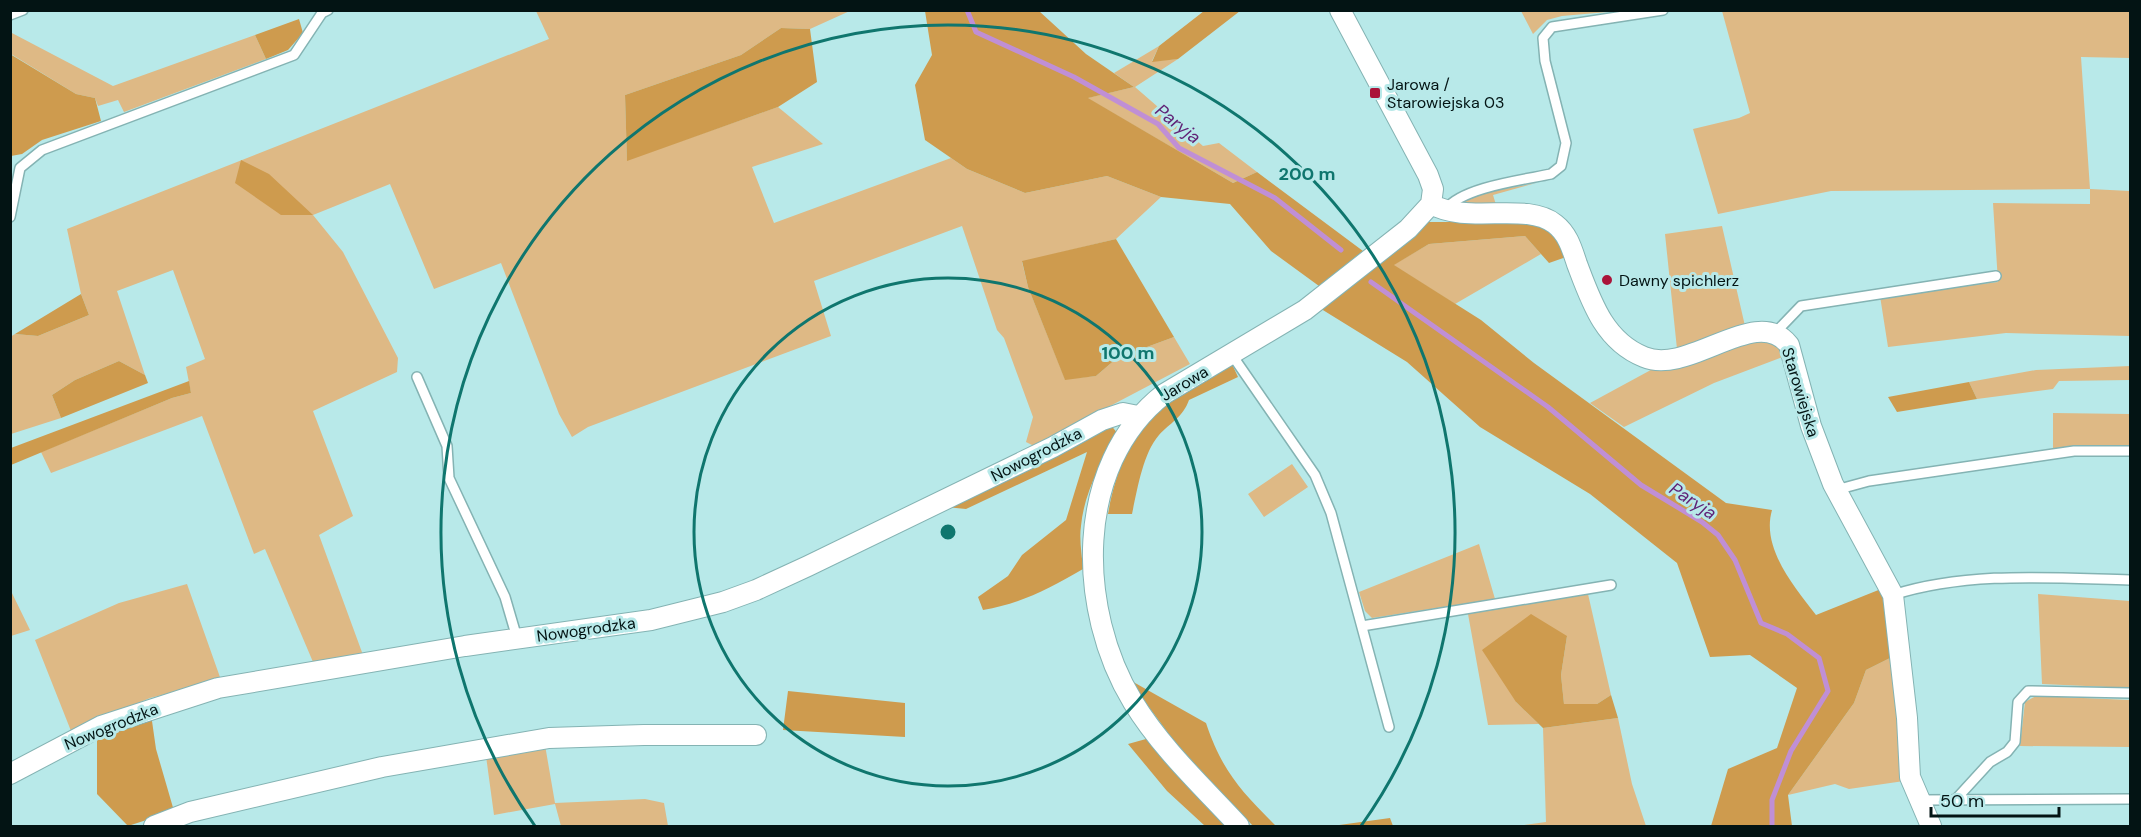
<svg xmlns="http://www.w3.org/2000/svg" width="2141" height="837" font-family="'DM Sans',sans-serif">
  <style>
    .green { fill: #deb985 }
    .forest { fill: #ce9b4e }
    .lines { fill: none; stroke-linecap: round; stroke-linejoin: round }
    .stream { stroke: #c08fd5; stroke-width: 5 }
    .lane-casing { stroke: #84b3b3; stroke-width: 12 }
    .street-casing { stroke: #84b3b3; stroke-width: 22 }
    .lane { stroke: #fff; stroke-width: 9 }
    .street { stroke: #fff; stroke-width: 20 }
    .ring { fill: none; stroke: #0f766e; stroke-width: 3 }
    .poi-dot { fill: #aa1439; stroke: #b8e9e9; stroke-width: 2 }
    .labels { text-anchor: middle; stroke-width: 6; stroke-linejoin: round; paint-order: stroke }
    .poi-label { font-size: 16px; fill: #031414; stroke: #b8e9e9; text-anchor: start }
    .street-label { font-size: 16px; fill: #031414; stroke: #b8e9e9 }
    .water-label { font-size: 18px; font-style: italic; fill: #602376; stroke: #b8e9e9 }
    .centre { fill: #0f766e; stroke: #b8e9e9; stroke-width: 3 }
    .ring-label { font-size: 18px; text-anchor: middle; font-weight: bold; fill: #0f766e; stroke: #b8e9e9; stroke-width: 6; stroke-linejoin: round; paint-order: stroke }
  </style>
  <rect width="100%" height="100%" fill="#b8e9e9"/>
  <path class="green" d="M852,10L810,29L781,28L741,55L625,95L627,160L778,107L823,144L752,167L774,223L951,158L967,169L1025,193L1107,176L1161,197L1116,239L1022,262L1028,287L1065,379L1096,376L1117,358L1174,337L1190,364L1034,446L1026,442L1033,417L1004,338L997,330L962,226L814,281L831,336L588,427L572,437L559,414L501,263L434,289L390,184L313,215L343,252L398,358L397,372L313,411L353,516L319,535L363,655L313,662L265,549L254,554L202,416L51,473L41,452L172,398L191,393L186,367L205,359L173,270L117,291L145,375L119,361L75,380L52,395L61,418L11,434L10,337L15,334L38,336L89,315L81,294L67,229L549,39L536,11Z
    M1521,11H1619L1562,16L1547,20L1533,34Z
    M1722,11H2130V58L2081,57L2090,189L2130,191V336L2006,333L1888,347L1880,296L1998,282L1993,203L2090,204V189L1831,191L1718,214L1693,129L1739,118L1750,113Z
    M10,32L113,86L255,35L266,59L124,112L118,100L98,106L95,98L76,94L11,54Z
    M1159,46L1152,61L1178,59L1135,87L1203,146L1219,143L1257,172L1233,183L1087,98L1134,87L1114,73Z
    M1536,183L1493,195L1497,208L1465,209L1459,202L1488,192Z
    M1722,226L1745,326L1677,349L1665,234Z
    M1525,236L1541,254L1455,304L1393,265L1429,244Z
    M1758,338L1777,345L1785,356L1714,383L1624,427L1590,403L1660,365Z
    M2130,366V380L2059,381L2053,389L1977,399L1969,382L2036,370Z
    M2053,413L2130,414V445L2053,450Z
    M1292,464L1308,487L1264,517L1248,494Z
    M1479,544L1495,599L1372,618L1365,611L1359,592Z
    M187,584L221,680L150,698L71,731L35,640L119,603Z
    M10,589L30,630L11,636H10Z
    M1588,594L1611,695L1597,704H1564L1561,675L1567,636L1516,702L1539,724L1488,725L1468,614Z
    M2038,594L2130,601V688L2042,684Z
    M1892,657L1904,781L1849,789L1835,784L1788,795L1854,703L1866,670Z
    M2036,696L2130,700V747L2020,746L2025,702Z
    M1618,718L1632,784L1646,826H1517L1546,822L1543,728Z
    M545,745L555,803L645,799L664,803L668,826H561L555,804L494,815L486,756Z"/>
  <path class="forest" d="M920,11H1039L1086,54L1134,87L1088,98L1233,183L1257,172L1363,251L1319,286L1271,251L1230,204L1161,197L1107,176L1025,193L967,169L925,140L915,85L932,55L925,11Z
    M1204,11H1240L1178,59L1152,62L1159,46Z
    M299,19L303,33L288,50L266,59L255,35Z
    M781,28L810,29L817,82L778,107L627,161L625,95L741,55Z
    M10,54L76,94L95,98L101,121L42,140L22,154L11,156Z
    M241,160L269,174L313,215H281L235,183Z
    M1427,222H1534L1554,232L1569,256L1549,263L1525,236L1429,244L1394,265L1481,320L1534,363L1726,503L1772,510C1761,548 1794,586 1816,615L1881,589L1887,603L1892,657L1866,670L1854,703L1788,795L1792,826H1711L1728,769L1777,748L1797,688L1750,655L1710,657L1677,563L1590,494L1480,427L1407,362L1318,307Z
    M1116,239L1174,337L1117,358L1096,376L1065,380L1028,287L1022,261Z
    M81,294L89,315L38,336L15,334Z
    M119,361L145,375L148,383L61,418L52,395L75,380Z
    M1232,364L1238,377L1189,400C1183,417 1170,423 1159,435C1143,453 1137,491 1132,514H1108C1124,428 1158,403 1232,364Z
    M189,381L191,393L172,398L11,465V448Z
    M1969,382L1977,399L1897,412L1888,397Z
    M1110,424L1118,434C1101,462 1084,493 1081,526C1079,540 1082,555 1083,569C1049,589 1022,603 983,610L978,597L1008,576L1022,555L1066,520L1087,452L966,509L946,507Z
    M1531,614L1567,636L1561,675L1564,704H1597L1611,695L1618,718L1543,728L1516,702L1482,650Z
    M1128,679L1206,723C1222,771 1241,791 1276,826H1253L1177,745Z
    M788,691L905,703V737L783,730Z
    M151,714L156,749L174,811L128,826L97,794V737Z
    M1146,739L1227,826H1205L1167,791L1128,744Z
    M1390,818L1393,826H1332Z"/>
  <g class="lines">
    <path class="stream" d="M967,10L976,32L1074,77L1158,124L1179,148L1275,198L1341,250
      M1371,282L1548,407L1641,485L1702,522L1718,535L1735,560L1761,623L1787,634L1819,658L1828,691L1791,751L1772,800V826"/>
    <g class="lane-casing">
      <path id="lane" d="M10,15L23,10
        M1446,209C1463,187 1523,180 1551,174L1561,166L1566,143L1545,61L1543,38L1552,27L1663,10
        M10,217L20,168L42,150L294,55L322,13L328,10
        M1775,333L1801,306L1996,276
        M1232,355L1315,475L1331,513L1389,727
        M417,377L447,446L449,478L505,597L517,638
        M1836,490L1869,481L2074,451H2130
        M1893,595C1968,571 2052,578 2130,580
        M1362,626L1611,585
        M1957,798L1990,762L2007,752L2015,742L2018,702L2028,691L2130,693
        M1920,800L2130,799"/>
    </g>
    <g class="street-casing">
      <path id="street" d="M1431,204C1468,225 1526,201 1555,224C1568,234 1572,249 1577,264C1591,301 1604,341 1644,357C1689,376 1757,303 1789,345L1811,426L1833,484L1893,595L1907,718L1910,777L1931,826
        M10,774L101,726L218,688L465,646L651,620L723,602L756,590L808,566L1053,447L1102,420L1123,413L1138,416
        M154,826L190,812L382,767L549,738L644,735H756
        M1239,826C1203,787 1161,748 1133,702C1077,610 1073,465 1164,394L1305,310L1408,229L1431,204L1433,189L1428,175L1340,10"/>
    </g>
    <use href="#lane" class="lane"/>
    <use href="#street" class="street"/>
  </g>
  <g class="ring">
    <circle cx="948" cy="532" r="254"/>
    <path d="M535 826A507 507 0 1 1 1361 826"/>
  </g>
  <g class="poi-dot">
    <rect x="1369" y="87" width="12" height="12" rx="3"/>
    <circle cx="1607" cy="280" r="6"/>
  </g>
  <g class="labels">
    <g class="poi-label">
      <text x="1387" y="90">Jarowa /<tspan x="1387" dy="18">Starowiejska 03</tspan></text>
      <text x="1619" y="286">Dawny spichlerz</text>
    </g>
    <g class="street-label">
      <text transform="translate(1184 383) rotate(-31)" y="6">Jarowa</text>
      <text transform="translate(1801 392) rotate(73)" y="6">Starowiejska</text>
      <text transform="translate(1036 454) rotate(-27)" y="6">Nowogrodzka</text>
      <text transform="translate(586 629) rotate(-8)" y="6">Nowogrodzka</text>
      <text transform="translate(111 726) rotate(-22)" y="6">Nowogrodzka</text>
    </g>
    <g class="water-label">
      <text transform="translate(1178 124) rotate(38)" y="6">Paryja</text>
      <text transform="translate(1693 501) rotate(33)" y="6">Paryja</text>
    </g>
  </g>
  <circle cx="948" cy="532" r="9" class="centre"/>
  <g class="ring-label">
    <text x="1307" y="180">200 m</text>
    <text x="1128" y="359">100 m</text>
  </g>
  <rect width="2141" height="837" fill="none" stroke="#031414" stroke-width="24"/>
  <path d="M1931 807v9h128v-9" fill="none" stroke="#031414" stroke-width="3"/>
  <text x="1940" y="807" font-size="18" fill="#031414" stroke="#b8e9e9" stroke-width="4.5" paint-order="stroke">50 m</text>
</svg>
